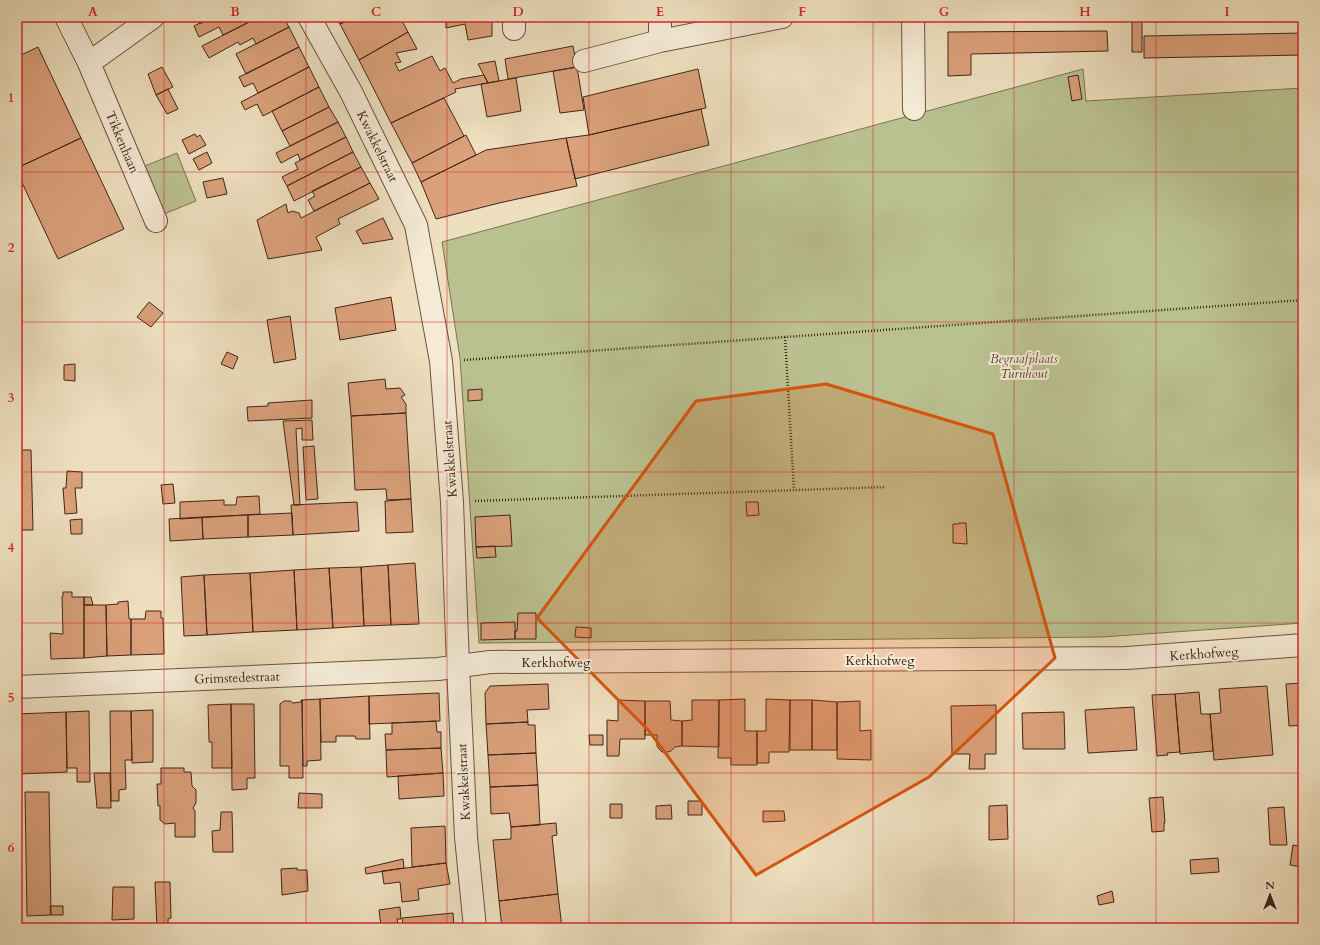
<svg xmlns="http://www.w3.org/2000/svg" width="1320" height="945" font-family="Cardo,serif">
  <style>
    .green { fill: #bac191; stroke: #7e7254 }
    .building { fill: #daa17b; stroke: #422417 }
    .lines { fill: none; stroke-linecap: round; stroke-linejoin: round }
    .minor-casing { stroke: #6d5341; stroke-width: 24 }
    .path { stroke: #422417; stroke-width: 2.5; stroke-dasharray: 1 2; stroke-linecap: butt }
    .minor { stroke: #f4ead5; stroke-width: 22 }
    .marked { fill: #d7540d; fill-opacity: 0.2; stroke: #d7540d; stroke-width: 3; stroke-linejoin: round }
    .grid { fill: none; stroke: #d62828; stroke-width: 1; stroke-opacity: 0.55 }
    .labels { text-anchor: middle; stroke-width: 4; stroke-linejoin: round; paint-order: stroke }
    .street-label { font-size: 13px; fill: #422417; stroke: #f4ead5 }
    .park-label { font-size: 13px; font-style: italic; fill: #604b36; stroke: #f4ead5 }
    .neatline { fill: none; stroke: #d62828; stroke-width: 1.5 }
    .grid-label { font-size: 13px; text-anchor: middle; font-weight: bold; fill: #d62828 }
  </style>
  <rect width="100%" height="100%" fill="#eedfbf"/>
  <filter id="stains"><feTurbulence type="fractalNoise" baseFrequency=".005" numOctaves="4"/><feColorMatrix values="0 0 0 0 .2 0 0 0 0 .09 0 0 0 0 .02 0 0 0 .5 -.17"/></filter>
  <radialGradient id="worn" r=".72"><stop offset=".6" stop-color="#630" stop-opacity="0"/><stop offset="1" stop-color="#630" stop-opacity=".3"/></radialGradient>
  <path class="green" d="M1083,69L1086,101L1303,88V623L1102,637L479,643L460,358L442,242Z
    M177,153L196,201L164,214L145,166Z"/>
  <path class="building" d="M196,17H212L200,24Z
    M212,17H259L223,35L219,27L199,37L194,26Z
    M259,17H283L289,27L256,44L253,38L240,45L238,42L209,58L202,46Z
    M336,17H355L340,24Z
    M355,17H400L408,32L359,60L340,24Z
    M446,17H492V36L468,40L465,24L446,28Z
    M529,17H557V19L529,20Z
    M1132,17H1142V52H1132Z
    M289,27L299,47L246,74L236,54Z
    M1107,31L1108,51L971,54V75L948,76V32Z
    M408,32L417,49L396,53L401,62L395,63L399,71L432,56L440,71L445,68L453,83L461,79L484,75L488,83L455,89L456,92L391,123L359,60Z
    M1303,33V55L1144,58V36Z
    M573,46L577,67L508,79L505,59Z
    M38,47L81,138L17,168V57Z
    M299,47L309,67L258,93L253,83L244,87L239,77Z
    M495,61L499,81L488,83L478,64Z
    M162,67L173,87L156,95L148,74Z
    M309,67L319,87L263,116L257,104L245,110L241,102Z
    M577,67L584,110L560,113L553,71Z
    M698,69L706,108L589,135L583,97Z
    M1078,75L1082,99L1072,101L1068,77Z
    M516,78L521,111L487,117L481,84Z
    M319,87L329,107L282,131L272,111Z
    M168,89L178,109L167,114L156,95Z
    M444,98L464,136L412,163L391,123Z
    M329,107L338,122L290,146L282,131Z
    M701,109L709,145L575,179L566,138L589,135Z
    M338,122L346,137L300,160L298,154L281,163L276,153Z
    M195,134L197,137L200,135L206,145L189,154L182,140Z
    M466,135L476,155L421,182L412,163Z
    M346,137L353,152L287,186L282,177L298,169L295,163Z
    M81,138L124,229L58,259L17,172V168Z
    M566,138L577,186L499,203L436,219L421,182L486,150Z
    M207,152L212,163L199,170L193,159Z
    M353,152L361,167L294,201L287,186Z
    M361,167L370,183L314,211L308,200L315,196L312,191Z
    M223,178L227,194L207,198L203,182Z
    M370,183L379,199L338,219L340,224L316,237L322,250L268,259L257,220L286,204L288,213L292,211L299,213L301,218Z
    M383,218L393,239L363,244L356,231Z
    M391,297L396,330L340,340L335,308Z
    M149,302L163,313L151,327L137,317Z
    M290,316L296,359L274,363L267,320Z
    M227,352L238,357L233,369L221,364Z
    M75,364V381L64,380V365Z
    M385,379L386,389L400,388L405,395L401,397L406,404V413L351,416L348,383Z
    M482,389V400L468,401V390Z
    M312,400V418L248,421L247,407L268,406V403Z
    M406,413L411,499L387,500L386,489L355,490L351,416Z
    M312,420L313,440H302V428L296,429L300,505H294L283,421Z
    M314,446L318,499L306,500L303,447Z
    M17,450H31L33,530H17Z
    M67,471L82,472V488H75L77,513L65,514L63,488H66Z
    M173,484L175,503L163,504L161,485Z
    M259,496L260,514L180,519V502L224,500V505H236L237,497Z
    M411,499L413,532L386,533L385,501Z
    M357,502L359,531L293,535L291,505Z
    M746,502H758L759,515L747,516Z
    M292,513L293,535L248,537V515Z
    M248,515V537L203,539L202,517Z
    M510,515L512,546L476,547L475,517Z
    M202,517L203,539L170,541L169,519Z
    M82,519V534H71L70,520Z
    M959,523H966L967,544L953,543V524H959Z
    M495,546L496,557L477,558L476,547Z
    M415,563L419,624L391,625L388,565Z
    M388,565L391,625L364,626L361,567Z
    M361,567L364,626L333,628L329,568Z
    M329,568L333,628L297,630L294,570Z
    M294,570L297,630L253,632L250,573Z
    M250,573L253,632L207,635L204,575Z
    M204,575L207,635L184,636L181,577Z
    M63,592H72V597H84V658L51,659L50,633L63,634L62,596H63Z
    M84,597H91L93,605H84Z
    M128,601L129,619H131V655L107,656L106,605L118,604V602Z
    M84,605H106L107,656L84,658Z
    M146,611H161V618H163L164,654L131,655V619H145Z
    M518,613H536V639H515V631H517Z
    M515,622V639L481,640V623Z
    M576,627L591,628V638L575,637Z
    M1303,683V725L1289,726L1286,684Z
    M548,684L549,709L527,710L528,722L486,724L485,693L490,686Z
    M1267,686L1273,755L1214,760L1210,714L1221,713L1219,689Z
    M1199,692L1201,714H1210L1213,751L1180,754L1175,694Z
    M439,693L440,721L369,724V696Z
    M1175,694L1180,752L1167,753L1168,755L1157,756L1152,695Z
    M369,696L370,739H356L355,736H336V742H321L320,699Z
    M320,699L321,760L307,761V766H303L302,700Z
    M745,699V731H757V765H731V758H718L719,700Z
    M766,699L790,700L789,752H769V763H757V731H766Z
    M301,700H302L303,778H289V766H280V704L284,701H290L293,703L301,702Z
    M618,700L645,701V739H620L619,756H607V720L618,721Z
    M692,700H719V747L682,746V721L692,720Z
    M790,700H812V750H790Z
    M812,700L837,702V750H812Z
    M645,701H670L671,720L682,721V746L675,747L671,751L668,752H662L659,749L657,746V735H645Z
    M860,701V731L871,730V760L837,759V702Z
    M231,704L232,768H212V742H209L208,705Z
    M231,704H254L255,778H247V789L232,790Z
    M996,705V754H985V769H969L970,754H952L951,706Z
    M1134,707L1137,750L1088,753L1085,710Z
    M153,710V762L132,763L131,711Z
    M89,711L90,782H77V768H67L66,712Z
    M110,711H131L132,760H125L126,789L119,790V801H111Z
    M66,712L67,772L19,774L18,714Z
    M1064,712L1065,749H1023L1022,713Z
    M17,714H18L19,774H17Z
    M436,721L437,732H441V748L386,750L385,734H392V723Z
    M528,722V725H535L536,753L488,755L486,724Z
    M589,735H603V745H590Z
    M441,748L443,773L387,777L386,750Z
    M536,753L538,785L490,787L488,755Z
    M161,768H184V772H191L192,786L196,790V803L193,808L195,811V837H175V823L165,824L160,820V806H158L157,784H161Z
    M94,773H110L111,808H97Z
    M443,773L444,796L399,799L398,776Z
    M538,785L540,825L511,827L509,813L491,814L490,787Z
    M25,792H49L51,915L27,916Z
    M299,793L322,794V808H298Z
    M1163,797L1165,823H1164V831L1152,832L1149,798Z
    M688,801H702V815H688Z
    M610,804H622V818H610Z
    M671,805L672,819H656V806Z
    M1007,805L1008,839L989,840V806Z
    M1284,807L1287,845H1270L1268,808Z
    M763,811H784L785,821L763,822Z
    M221,812H232L233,852H213L212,831L220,830Z
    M556,823L557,835L552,836L558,894L499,901L493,840L511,839V827Z
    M445,826L446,863L412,867L411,828Z
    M1293,845L1303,847V867L1290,865Z
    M1218,858L1219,872L1191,874L1190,860Z
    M403,859L404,868L366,874L365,868Z
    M446,863L450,884L418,889L419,900L402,902L400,882L384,884L382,871Z
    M297,868V870H307L308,891L282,895L281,869Z
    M155,882H170L171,918L168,919V928H157Z
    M113,887H134V919L112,920Z
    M1112,891L1114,902L1099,905L1097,896Z
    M558,894L562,928H502L499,901Z
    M50,906H63V915H51Z
    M400,907L401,919H397L398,924L381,926L379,910Z
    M453,913L454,928H404L402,918Z"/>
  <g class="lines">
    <g class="minor-casing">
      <path id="minor" d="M66,17L89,63
        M153,17L89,63L156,221
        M309,17L351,92L416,225L441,361L452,502L458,666L466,837L475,928
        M913,17L914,109
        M514,29V17
        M660,41L782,17
        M584,61L660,41V17
        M17,687L438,669L490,662L1127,658L1303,645"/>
    </g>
    <path class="path" d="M785,337L794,490
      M464,360L1303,300
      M475,501L886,487"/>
    <use href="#minor" class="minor"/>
  </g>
  <path class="marked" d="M826,384L993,434L1055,658L929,777L756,875L649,731L537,618L696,401Z"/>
  <path class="grid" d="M164,17V928M306,17V928M447,17V928M589,17V928M731,17V928M873,17V928M1014,17V928M1156,17V928M17,172H1303M17,322H1303M17,472H1303M17,623H1303M17,773H1303"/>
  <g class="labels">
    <g class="street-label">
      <text transform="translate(123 142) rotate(67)" y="5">Tikkenhaan</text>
      <text transform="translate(378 146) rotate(64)" y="5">Kwakkelstraat</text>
      <text transform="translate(449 459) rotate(-94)" y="5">Kwakkelstraat</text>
      <text transform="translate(1204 653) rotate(-4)" y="5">Kerkhofweg</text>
      <text x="880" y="665">Kerkhofweg</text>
      <text x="556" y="667">Kerkhofweg</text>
      <text transform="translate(237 677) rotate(-2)" y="5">Grimstedestraat</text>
      <text transform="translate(463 782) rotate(-93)" y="5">Kwakkelstraat</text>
    </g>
    <g class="park-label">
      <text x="1024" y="363">Begraafplaats<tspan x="1024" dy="15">Turnhout</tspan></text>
    </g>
  </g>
  <rect width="1320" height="945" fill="none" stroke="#eedfbf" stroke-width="44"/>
  <g transform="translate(1270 895)" stroke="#f4ead5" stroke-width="3" paint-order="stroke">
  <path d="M0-3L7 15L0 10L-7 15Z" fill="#422417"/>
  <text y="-6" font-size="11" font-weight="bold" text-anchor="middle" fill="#422417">N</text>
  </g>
  <rect x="22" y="22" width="1276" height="901" class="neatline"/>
  <g class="grid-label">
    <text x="93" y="16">A</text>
    <text x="235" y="16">B</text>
    <text x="376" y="16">C</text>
    <text x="518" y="16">D</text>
    <text x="660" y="16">E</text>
    <text x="802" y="16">F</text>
    <text x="944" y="16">G</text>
    <text x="1085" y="16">H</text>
    <text x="1227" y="16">I</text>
    <text x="11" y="102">1</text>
    <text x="11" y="252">2</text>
    <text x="11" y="402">3</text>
    <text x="11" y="552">4</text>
    <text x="11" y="702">5</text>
    <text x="11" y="852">6</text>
  </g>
  <rect width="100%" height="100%" filter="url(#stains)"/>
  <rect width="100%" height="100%" fill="url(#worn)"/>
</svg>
